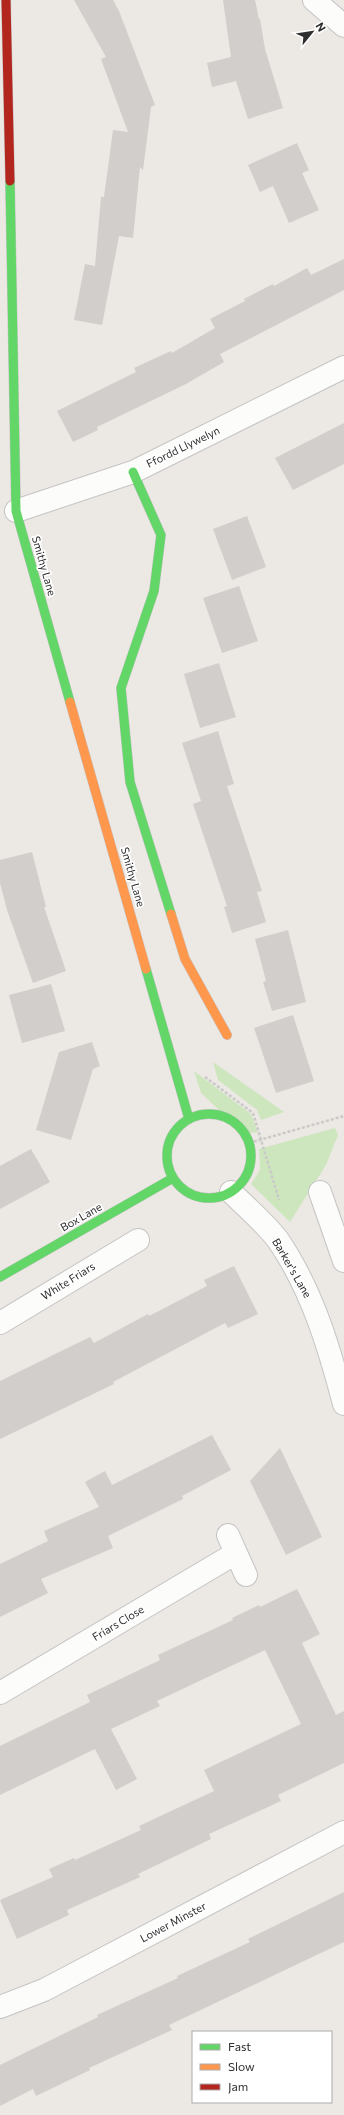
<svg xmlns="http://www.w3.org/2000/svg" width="344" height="2115" font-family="Commissioner,sans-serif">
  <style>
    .green { fill: #cee6be }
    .building { fill: #d1cecb }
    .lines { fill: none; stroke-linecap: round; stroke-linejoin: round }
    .street-casing { stroke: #c5c4c5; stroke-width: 24 }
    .fast-casing { stroke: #c5c4c5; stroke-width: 10 }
    .slow-casing { stroke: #c5c4c5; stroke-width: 10 }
    .jam-casing { stroke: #c5c4c5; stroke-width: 10 }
    .path { stroke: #c9c9c8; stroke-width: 2.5; stroke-dasharray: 3 2; stroke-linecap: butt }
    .street { stroke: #fcfcfb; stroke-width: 22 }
    .fast { stroke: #63d668; stroke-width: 9 }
    .slow { stroke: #ff974d; stroke-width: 9 }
    .jam { stroke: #b3261e; stroke-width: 9 }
    .labels { text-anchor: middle; stroke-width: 3.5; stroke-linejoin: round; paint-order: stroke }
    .street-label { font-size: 11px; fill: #2e2e2e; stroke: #fff }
  </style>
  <rect width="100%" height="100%" fill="#ece8e4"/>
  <path class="green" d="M213,1062L284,1112L261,1120L257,1110L218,1080Z
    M194,1071L251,1114L258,1132L250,1133L240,1121L219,1110L201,1093Z
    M335,1128L338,1135L326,1165L290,1222L251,1184L260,1170L259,1149Z"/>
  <path class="building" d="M74,0H113L119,11L155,105L151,107L143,170L140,167L133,238L119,236L102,325L74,320L85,264L95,266L101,197H104L113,130L128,132L101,59L106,57Z
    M223,0H255L259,19H260L265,49L283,108L248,119L236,81L212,87L207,63L231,57Z
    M297,143L309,170L302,173L319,210L289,223L273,186L260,192L248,165Z
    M344,259V290L220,354L224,362L186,384L97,427L98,430L73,442L57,411L136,372L134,368L171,351L172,353L215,328L210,319L245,301L244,299L273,284L274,286L307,268L311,275Z
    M344,423V464L293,490L275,458Z
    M247,516L266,567L232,580L213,529Z
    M239,586L258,641L222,653L203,598Z
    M219,663L236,717L200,728L184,674Z
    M218,731L234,784L227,786L262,891L257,892L266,922L232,933L224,907L227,906L193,804L201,801L182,743Z
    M32,852L46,907H44L66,971L33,983L7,910L0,883V860Z
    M288,930L306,1002L272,1011L263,982L266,981L255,939Z
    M51,984L65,1031L22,1043L9,995Z
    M293,1015L314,1081L276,1093L254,1028Z
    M92,1042L100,1066L93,1069L71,1140L36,1130L59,1052Z
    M31,1149L50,1182L0,1209V1166Z
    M234,1266L258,1314L228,1328L225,1323L113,1382L114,1384L0,1439V1381L90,1337L94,1343L148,1314L149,1316L207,1286L204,1280Z
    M212,1435L231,1470L182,1496L183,1499L108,1536L113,1548L41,1579L48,1593L0,1617V1564L48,1541L44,1531L99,1507L85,1482L105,1471L112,1485Z
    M280,1448L322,1537L286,1555L250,1481Z
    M297,1589L320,1634L302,1643L336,1715L344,1711V1763L278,1795L281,1801L209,1834L211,1839L138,1874L140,1877L67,1910L69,1915L17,1939L0,1900L53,1877L49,1869L74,1858L75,1860L141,1830L139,1826L214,1791L204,1770L301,1724L265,1650L157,1701L160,1706L111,1729L137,1779L116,1790L95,1749L0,1795V1746L90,1702L87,1695L160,1660L158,1655L233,1620L232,1618L259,1605L260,1607Z
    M344,1892V1942L169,2025L172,2030L89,2068L90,2070L36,2096L33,2089L0,2106V2065L98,2017L97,2015L178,1978L177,1976L250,1942L248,1939Z"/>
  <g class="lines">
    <g class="street-casing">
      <path id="street" d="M314,0L344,26
        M16,511L133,472L344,367
        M231,1192C246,1207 265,1223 278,1240C312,1290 329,1347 344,1404
        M320,1192L344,1261
        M0,1323L138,1240
        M236,1553L246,1575
        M0,1693L236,1553L228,1535
        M0,2007L44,1990L344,1832"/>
    </g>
    <g class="fast-casing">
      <path id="fast" d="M10,181L16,511L70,702
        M133,472L161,535L154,591L121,688L130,782L171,914
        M146,969L189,1119
        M167 1156a42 42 0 1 1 84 0a42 42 0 1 1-84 0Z
        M0,1277L173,1178"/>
    </g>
    <g class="slow-casing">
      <path id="slow" d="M70,702L146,969
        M171,914L185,959L227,1035"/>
    </g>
    <g class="jam-casing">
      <path id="jam" d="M6,0L10,181"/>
    </g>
    <path class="path" d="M205,1077L253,1113L279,1200
      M249,1143L344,1116"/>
    <use href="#street" class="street"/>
    <use href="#fast" class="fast"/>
    <use href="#slow" class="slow"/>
    <use href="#jam" class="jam"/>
  </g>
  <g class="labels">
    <g class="street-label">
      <text transform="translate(183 447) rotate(-26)" y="4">Ffordd Llywelyn</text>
      <text transform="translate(44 566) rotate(74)" y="4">Smithy Lane</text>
      <text transform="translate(133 877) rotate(74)" y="4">Smithy Lane</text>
      <text transform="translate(81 1217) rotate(-30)" y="4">Box Lane</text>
      <text transform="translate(292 1268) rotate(60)" y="4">Barker's Lane</text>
      <text transform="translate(68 1281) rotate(-32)" y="4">White Friars</text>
      <text transform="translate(118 1623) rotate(-31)" y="4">Friars Close</text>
      <text transform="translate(173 1922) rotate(-28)" y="4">Lower Minster</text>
    </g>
  </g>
  <rect x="192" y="2031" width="140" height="72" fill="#ffffff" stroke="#ababab"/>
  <rect x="200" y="2044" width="20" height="6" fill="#63d668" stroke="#ababab"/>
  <text x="228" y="2051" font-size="12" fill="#2e2e2e">Fast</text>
  <rect x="200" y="2064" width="20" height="6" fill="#ff974d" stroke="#ababab"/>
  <text x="228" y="2071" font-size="12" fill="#2e2e2e">Slow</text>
  <rect x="200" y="2084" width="20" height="6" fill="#b3261e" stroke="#ababab"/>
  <text x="228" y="2091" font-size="12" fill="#2e2e2e">Jam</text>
  <g transform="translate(312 32) rotate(60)" stroke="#ffffff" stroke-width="3" paint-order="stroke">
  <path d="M0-3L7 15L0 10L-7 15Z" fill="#2e2e2e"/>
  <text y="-6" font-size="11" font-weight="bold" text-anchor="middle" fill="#2e2e2e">N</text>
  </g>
</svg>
